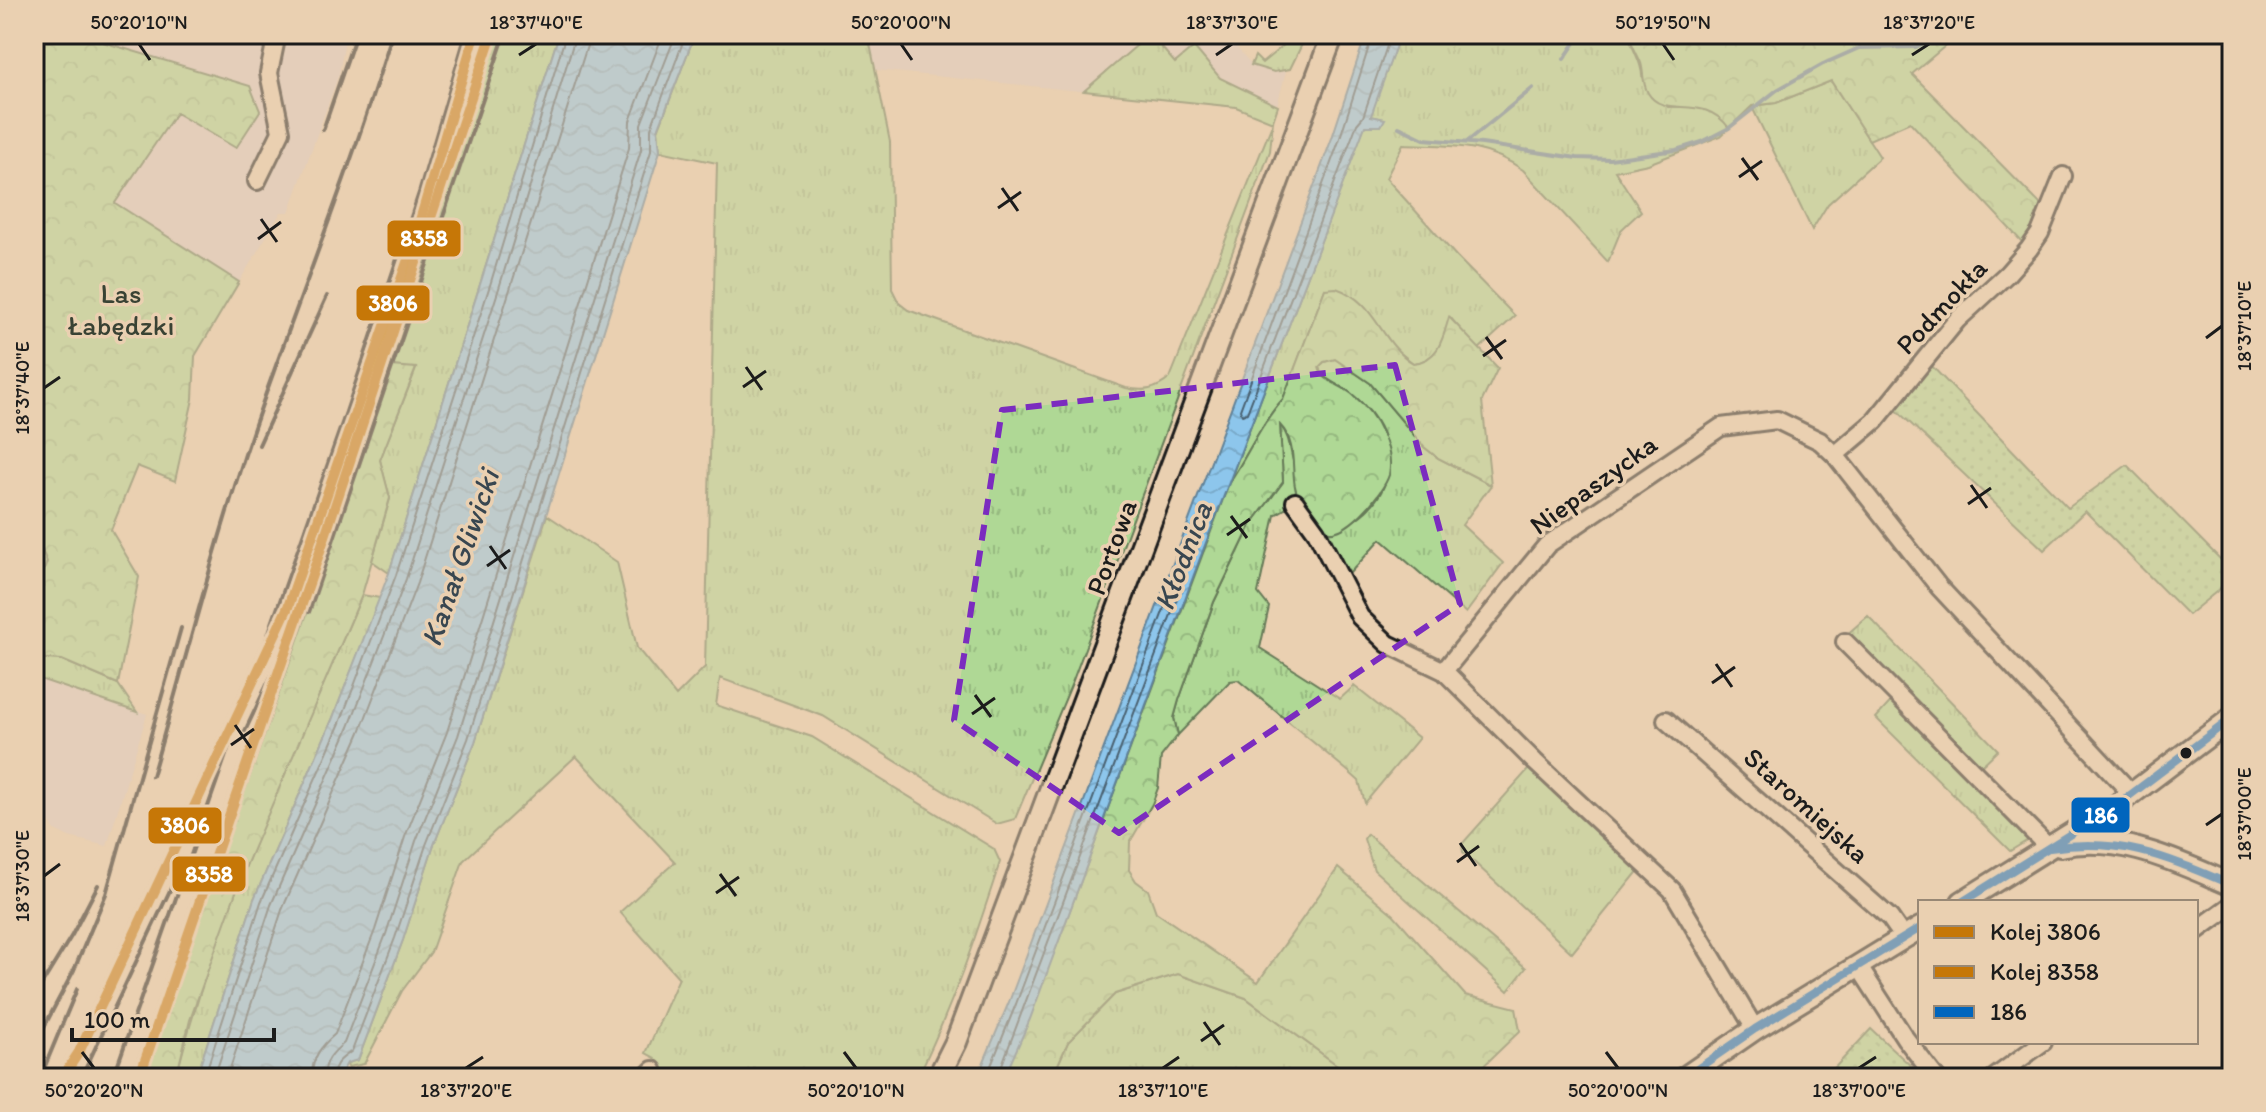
<svg xmlns="http://www.w3.org/2000/svg" width="2266" height="1112" font-family="Itim,sans-serif">
  <style>
    .built { fill: #ddccc5 }
    .grass { fill: url(#grass-tufts); stroke: #667a58; stroke-width: 2 }
    .forest { fill: url(#forest-crowns); stroke: #667a58; stroke-width: 2 }
    .garden { fill: url(#garden-dots); stroke: #667a58; stroke-width: 2 }
    .water { fill: url(#water-waves); stroke: #608299; stroke-width: 2 }
    .lines { fill: none; stroke-linecap: round; stroke-linejoin: round }
    .shore { stroke: #49606f; stroke-width: 2 }
    .stream { stroke: #608299; stroke-width: 4 }
    .minor-casing { stroke: #1c1c1c; stroke-width: 22 }
    .tertiary-casing { stroke: #1c1c1c; stroke-width: 26 }
    .minor { stroke: #ead0b1; stroke-width: 16 }
    .tertiary { stroke: #ead0b1; stroke-width: 20 }
    .rail { stroke: #1c1c1c; stroke-width: 4 }
    .bus-1-casing { stroke: #ead0b1; stroke-width: 14 }
    .bus-1 { stroke: #0065bd; stroke-width: 8 }
    .rail-1-casing { stroke: #ead0b1; stroke-width: 16 }
    .rail-2-casing { stroke: #ead0b1; stroke-width: 16 }
    .rail-1 { stroke: #c67707; stroke-width: 10 }
    .rail-2 { stroke: #c67707; stroke-width: 10 }
    .marked { fill: none; stroke: #7b2cbf; stroke-width: 6; stroke-dasharray: 16 10; stroke-linejoin: round }
    .ticks { fill: none; stroke: #1c1c1c; stroke-width: 3 }
    .bus-dot { fill: #1c1c1c; stroke: #ead0b1; stroke-width: 3 }
    .labels { text-anchor: middle; stroke-width: 7; stroke-linejoin: round; paint-order: stroke }
    .park-label { font-size: 28px; fill: #394234; stroke: #ead0b1 }
    .street-label { font-size: 28px; fill: #1c1c1c; stroke: #ead0b1 }
    .water-label { font-size: 30px; font-style: italic; fill: #384650; stroke: #ead0b1 }
    .line-badge { stroke: #ead0b1; stroke-width: 3 }
    .badge-label { font-size: 22px; text-anchor: middle; font-weight: bold; fill: #fff }
    .neatline { fill: none; stroke: #1c1c1c; stroke-width: 3 }
    .ticks-label { font-size: 20px; text-anchor: middle; fill: #1c1c1c }
  </style>
  <defs>
    <pattern id="grass-tufts" width="24" height="20" patternUnits="userSpaceOnUse" patternTransform="scale(2)"><rect width="24" height="20" fill="#afd895"/><path d="M3 7l-1-3M5 7V3M7 7l1-3M15 17l-1-3M17 17v-4M19 17l1-3" fill="none" stroke="#96b980"/></pattern>
    <pattern id="forest-crowns" width="20" height="18" patternUnits="userSpaceOnUse" patternTransform="scale(2)"><rect width="20" height="18" fill="#afd895"/><path d="M2 6a3 3 0 1 1 6 0M12 15a3 3 0 1 1 6 0" fill="none" stroke="#96b980"/></pattern>
    <pattern id="garden-dots" width="8" height="8" patternUnits="userSpaceOnUse" patternTransform="scale(2)"><rect width="8" height="8" fill="#afd895"/><path d="M2 2h.1M6 6h.1" fill="none" stroke="#96b980" stroke-width="1.8" stroke-linecap="round"/></pattern>
    <pattern id="water-waves" width="16" height="10" patternUnits="userSpaceOnUse" patternTransform="scale(2)"><rect width="16" height="10" fill="#8dc6ec"/><path d="M0 5q4-4 8 0t8 0" fill="none" stroke="#79aaca"/></pattern>
  </defs>
  <rect width="100%" height="100%" fill="#ead0b1"/>
  <filter id="ink" filterUnits="userSpaceOnUse"><feTurbulence type="fractalNoise" baseFrequency=".0125" numOctaves="2"/><feDisplacementMap in="SourceGraphic" scale="16" xChannelSelector="R" yChannelSelector="G"/><feConvolveMatrix kernelMatrix="1 2 1 2 8 2 1 2 1" color-interpolation-filters="sRGB"/></filter>
  <g filter="url(#ink)">
    <path class="built" d="M97,34H346L339,74L289,212H281L239,282L115,203L177,112L236,148L95,40Z
      M868,34H1225L1252,65L1274,72L1286,71L1273,121L1236,107L876,70Z
      M34,677L147,714L107,846L69,837L55,830L34,800Z"/>
    <path class="grass" d="M491,34H559L389,573L372,561L390,499L380,460L416,369L391,366C427,256 462,146 491,34Z
      M695,34H868L890,142L892,289L899,303L908,310L1126,388C1144,392 1156,390 1170,378L1273,122L1236,107L1084,91L1150,34L1175,63L1194,47L1220,78L1278,106L1273,121L1270,151L1241,229L1072,683L1015,819L997,824L823,716L720,678L716,705L812,737L994,849L1000,862C976,936 952,1008 917,1078H651L661,1069L655,1058L646,1053L679,978L620,912L675,862L576,756L463,861L431,952L402,991L364,1064L348,1067L347,1063L358,1060L403,940L433,847L475,742L547,515L617,562L637,648L676,696L705,667L717,163L660,151L658,131Z
      M1292,34H1307L1290,69L1274,72L1251,65L1255,56L1262,63L1290,40Z
      M1400,34H1629C1631,50 1642,60 1642,76L1668,107C1689,106 1706,106 1723,119L1752,106L1776,103L1831,81L1880,157L1828,204L1812,230L1752,107L1721,136L1648,164L1615,171L1641,211L1621,230L1608,262L1523,170C1483,142 1449,146 1403,144L1386,178L1457,257L1515,316L1478,350L1450,317C1443,338 1439,361 1413,363L1394,348L1386,336L1325,289L1283,399C1261,423 1248,455 1229,483L1365,125L1381,126L1384,119L1370,116Z
      M1335,359L1370,383L1424,447L1438,458L1491,485L1462,525L1503,563L1466,613L1381,539L1338,586L1311,534L1290,506L1275,515L1258,593L1269,607L1260,648L1340,699L1354,686L1419,738L1365,803L1359,781L1349,772L1238,680L1230,681L1178,735L1174,718L1179,700L1214,602L1251,525L1283,482L1280,424C1293,441 1289,457 1297,472C1308,492 1325,511 1339,530C1349,523 1361,517 1369,508C1404,472 1388,423 1352,394C1342,386 1330,383 1321,374L1319,367L1324,362Z
      M34,532L47,562L34,597Z
      M362,595L380,598L332,720L254,899L196,1078H176C217,911 295,753 362,595Z
      M1868,616L1998,750L1977,770L1845,636Z
      M34,658L62,660L118,684L137,712L34,677Z
      M1895,697L2033,837L2010,851L1876,718Z
      M1535,762L1644,864L1572,953L1463,852L1462,844Z
      M1178,974L1246,998L1355,1078H1052L1068,1042L1115,994Z"/>
    <path class="forest" d="M34,34H97L96,40L250,86L260,111L236,148L176,113L115,203L239,282L195,356L193,399L175,481L137,466L111,530L139,577L118,684L62,660L34,658V597L47,562L34,531Z
      M1629,34H1919L1951,41L1912,74L2045,209L2022,242L1910,122L1869,140L1831,81L1776,103L1752,106L1729,128C1703,92 1664,120 1648,93C1642,83 1644,73 1641,63C1637,53 1631,45 1629,34Z
      M1336,288C1377,302 1379,342 1413,363C1439,361 1443,338 1449,317L1498,368L1482,401L1491,485L1438,458L1424,447L1370,383L1335,359L1324,362L1319,367L1321,374C1330,383 1342,386 1352,394C1364,404 1376,419 1382,433C1388,445 1392,461 1389,475C1384,492 1343,543 1323,530C1319,526 1315,520 1311,515C1308,511 1302,506 1300,501C1287,478 1301,447 1280,425L1283,482L1251,525L1214,602L1179,700L1174,718L1178,735L1161,757L1158,788L1152,804L1130,842L1129,870L1136,881L1148,890L1156,912L1258,982L1338,868L1394,915L1465,995L1516,1008L1520,1031L1471,1078H1355L1246,998L1178,974L1115,994L1068,1042L1052,1078H1004L1056,948L1229,483C1248,455 1261,423 1283,399L1325,289Z
      M391,366L416,368L380,460L390,498L362,595L242,875L190,1020L176,1078H144L315,591Z
      M1367,834L1526,968L1508,991L1374,870L1364,839Z"/>
    <path class="garden" d="M1926,360L2068,508L2127,465L2232,571V579L2188,615L2085,511L2044,550L1890,404Z
      M1871,1029L1924,1078H1825Z"/>
    <path class="water" d="M559,34H695L658,130L660,151L475,742L433,847L403,940L358,1060L347,1063L342,1072L344,1078H196L254,899L332,720L389,573Z
      M1366,34H1400L1371,116L1385,119L1381,126H1365L1199,561L1030,1019L1004,1078H977L1009,1002L1332,138Z"/>
    <g class="lines">
      <path class="shore" d="M1373,34L1339,141L1240,410L1242,415L1247,413L1357,124L1363,117L1391,34
        M204,1078L261,902L340,723L396,575L491,282L566,34
        M214,1078L271,905L349,727L406,579L500,285L576,34
        M227,1078L282,910L360,732L417,583L587,46L588,34
        M312,1078C311,1059 321,1046 335,1034L375,930L405,837L447,732L629,148L630,121L663,34
        M325,1078C323,1062 333,1052 344,1043L386,934L416,841L458,736L641,150V124L676,34
        M335,1078C331,1064 343,1058 352,1051L395,938L426,845L468,739L651,151V128L686,34
        M986,1078L1016,1004L1173,585L1178,583L1181,588L997,1078"/>
      <path class="stream" d="M1564,59L1581,34
        M1399,127L1424,139L1482,144L1577,158L1610,159L1676,150L1702,142L1729,128L1777,90L1823,64L1859,48L1916,47L1944,34
        M1467,142L1533,88"/>
      <g class="minor-casing">
        <path id="minor" d="M257,181L281,132L269,73L277,34
          M1835,455L1875,421L1957,320L2007,274L2029,249L2040,233L2063,176
          M1295,502L1316,531L1360,617L1388,644L1444,671L1535,762L1672,890L1755,1029
          M1845,642L2049,848
          M1444,671L1547,545L1721,427L1777,420L1820,441L1835,455L1939,587L2132,794
          M1666,720L1890,918L1904,938
          M2196,931L2232,905
          M1859,967L1905,1038L1936,1078
          M645,1078L653,1070
          M1994,1078L2043,1042"/>
      </g>
      <g class="tertiary-casing">
        <path id="tertiary" d="M2060,846C2122,833 2177,862 2232,885
          M1962,902L2117,805L2232,718
          M938,1078L956,1042L1333,34
          M1684,1078L1755,1029L1920,928"/>
      </g>
      <use href="#minor" class="minor"/>
      <use href="#tertiary" class="tertiary"/>
      <path class="rail" d="M323,130L356,34
        M259,445L327,296
        M309,612L505,34
        M245,731L282,653L305,596
        M152,776C189,649 220,521 265,396C308,275 355,157 392,34
        M34,997L72,935L98,885
        M34,1046L74,970L106,894L181,628
        M40,1078L77,989
        M81,1078L172,886
        M113,1078L346,412L419,193L466,34"/>
      <g class="bus-1-casing">
        <path id="bus-1" d="M2050,848C2123,837 2166,857 2232,885
          M1962,902L2117,805L2232,718
          M1684,1078L1755,1029L1920,928"/>
      </g>
      <use href="#bus-1" class="bus-1"/>
      <g class="rail-1-casing">
        <path id="rail-1" d="M62,1078L79,1052L288,607L411,251L475,34"/>
      </g>
      <g class="rail-2-casing">
        <path id="rail-2" d="M139,1078L316,563L492,34"/>
      </g>
      <use href="#rail-1" class="rail-1"/>
      <use href="#rail-2" class="rail-2"/>
    </g>
  </g>
  <path d="M0 0H2266V1112H0ZM1395,365L1460,604L1119,833L954,720L1002,410Z" fill="#ead0b1" fill-opacity=".55" fill-rule="evenodd"/>
  <path class="marked" d="M1395,365L1460,604L1119,833L954,720L1002,410Z"/>
  <path class="ticks" d="M139,44L150,60M901,44L912,60M1663,44L1674,60M519,55L536,44M1216,55L1232,44M1912,55L1929,44M1742,158L1758,180M1739,177L1762,161M1002,188L1018,211M998,208L1021,192M261,219L277,242M258,239L281,222M1486,337L1502,359M2206,338L2222,326M1483,356L1506,340M746,367L762,390M743,387L766,371M44,388L60,377M1971,485L1987,508M1968,504L1991,488M1231,516L1247,538M1227,535L1250,519M490,546L506,569M487,566L510,550M1716,664L1732,687M1712,683L1735,667M975,695L991,717M972,714L995,698M235,725L251,748M231,745L254,729M2206,825L2222,814M1460,843L1476,866M1457,862L1479,846M720,874L736,896M44,876L60,864M716,893L739,877M1204,1022L1220,1045M1201,1041L1224,1025M82,1052L94,1068M844,1052L856,1068M1606,1052L1618,1068M466,1068L483,1057M1163,1068L1179,1057M1859,1068L1876,1057"/>
  <circle class="bus-dot" cx="2186" cy="753" r="7"/>
  <g class="labels">
    <g class="park-label">
      <text x="121" y="303">Las<tspan x="121" dy="32">Łabędzki</tspan></text>
    </g>
    <g class="street-label">
      <text transform="translate(1941 306) rotate(-47)" y="10">Podmokła</text>
      <text transform="translate(1593 484) rotate(-36)" y="10">Niepaszycka</text>
      <text transform="translate(1111 547) rotate(-70)" y="10">Portowa</text>
      <text transform="translate(1807 805) rotate(42)" y="10">Staromiejska</text>
    </g>
    <g class="water-label">
      <text transform="translate(1183 556) rotate(-69)" y="10">Kłodnica</text>
      <text transform="translate(460 558) rotate(-71)" y="10">Kanał Gliwicki</text>
    </g>
  </g>
  <g class="line-badge">
    <rect x="386" y="219" width="76" height="39" rx="8" fill="#c67707"/>
    <rect x="355" y="284" width="76" height="38" rx="8" fill="#c67707"/>
    <rect x="2070" y="796" width="61" height="38" rx="8" fill="#0065bd"/>
    <rect x="147" y="806" width="76" height="39" rx="8" fill="#c67707"/>
    <rect x="171" y="855" width="76" height="38" rx="8" fill="#c67707"/>
  </g>
  <g class="badge-label">
    <text x="424" y="246">8358</text>
    <text x="393" y="311">3806</text>
    <text x="2101" y="823">186</text>
    <text x="185" y="833">3806</text>
    <text x="209" y="882">8358</text>
  </g>
  <rect width="2266" height="1112" fill="none" stroke="#ead0b1" stroke-width="88"/>
  <rect x="1918" y="900" width="280" height="144" fill="#ead0b1" stroke="#988875" stroke-width="2"/>
  <rect x="1934" y="926" width="40" height="12" fill="#c67707" stroke="#988875" stroke-width="2"/>
  <text x="1990" y="940" font-size="24" fill="#1c1c1c">Kolej 3806</text>
  <rect x="1934" y="966" width="40" height="12" fill="#c67707" stroke="#988875" stroke-width="2"/>
  <text x="1990" y="980" font-size="24" fill="#1c1c1c">Kolej 8358</text>
  <rect x="1934" y="1006" width="40" height="12" fill="#0065bd" stroke="#988875" stroke-width="2"/>
  <text x="1990" y="1020" font-size="24" fill="#1c1c1c">186</text>
  <path d="M72 1028v12h202v-12" fill="none" stroke="#1c1c1c" stroke-width="4"/>
  <text x="84" y="1028" font-size="24" fill="#1c1c1c" stroke="#ead0b1" stroke-width="6" paint-order="stroke">100 m</text>
  <rect x="44" y="44" width="2178" height="1024" class="neatline"/>
  <g class="ticks-label">
    <text x="139" y="29">50°20'10"N</text>
    <text x="536" y="29">18°37'40"E</text>
    <text x="901" y="29">50°20'00"N</text>
    <text x="1232" y="29">18°37'30"E</text>
    <text x="1663" y="29">50°19'50"N</text>
    <text x="1929" y="29">18°37'20"E</text>
    <text transform="translate(2244 326) rotate(-90)" y="7">18°37'10"E</text>
    <text transform="translate(22 388) rotate(-90)" y="7">18°37'40"E</text>
    <text transform="translate(2244 814) rotate(-90)" y="7">18°37'00"E</text>
    <text transform="translate(22 876) rotate(-90)" y="7">18°37'30"E</text>
    <text x="94" y="1097">50°20'20"N</text>
    <text x="466" y="1097">18°37'20"E</text>
    <text x="856" y="1097">50°20'10"N</text>
    <text x="1163" y="1097">18°37'10"E</text>
    <text x="1618" y="1097">50°20'00"N</text>
    <text x="1859" y="1097">18°37'00"E</text>
  </g>
</svg>
